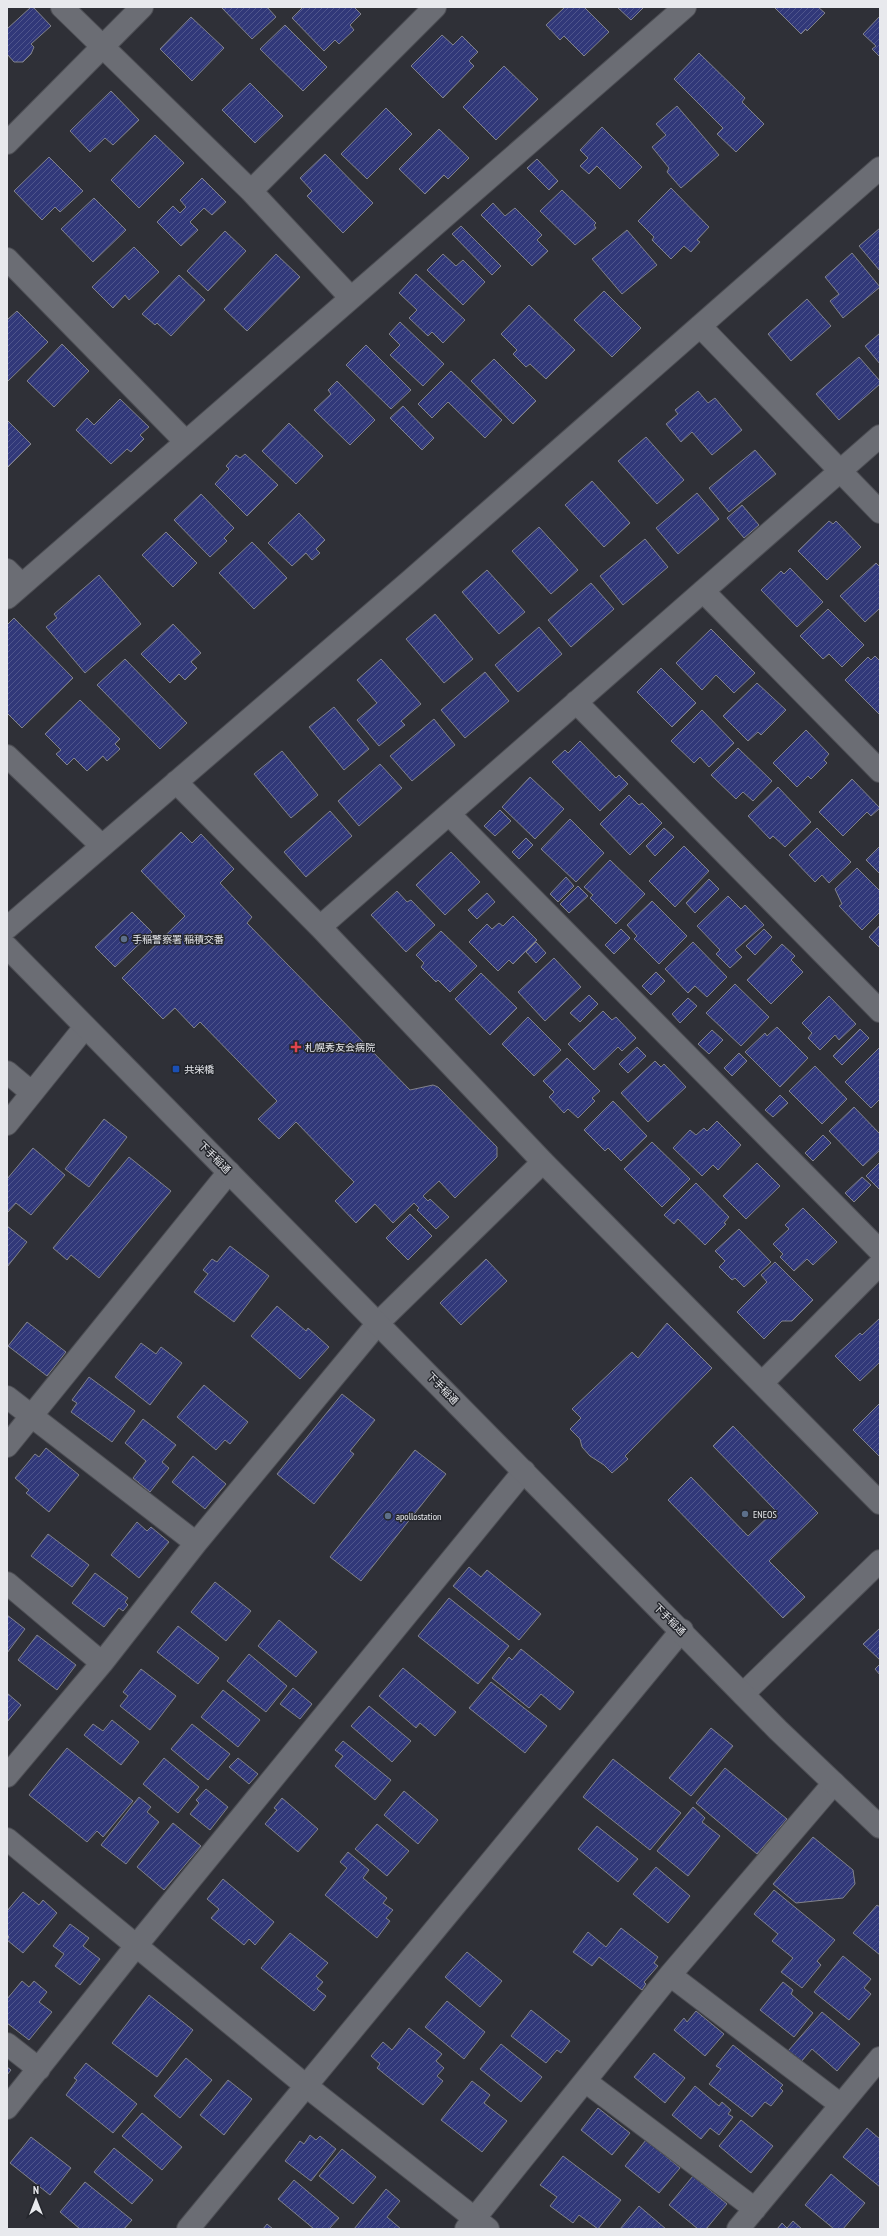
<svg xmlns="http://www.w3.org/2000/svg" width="887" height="2236" font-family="'PT Sans Narrow','Noto Sans JP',sans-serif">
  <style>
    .building { fill: url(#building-hatch); stroke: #81828a }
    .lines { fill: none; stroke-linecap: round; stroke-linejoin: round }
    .street-casing { stroke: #4d4e54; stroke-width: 24 }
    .secondary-casing { stroke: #4d4e54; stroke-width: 24 }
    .street { stroke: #6b6d74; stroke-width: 22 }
    .secondary { stroke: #6b6d74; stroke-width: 22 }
    .service-dot { fill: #5c6f8a; stroke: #25272d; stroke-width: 1.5 }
    .health-dot { fill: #e0444e; stroke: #25272d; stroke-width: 1.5 }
    .transit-dot { fill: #1a4fb4; stroke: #25272d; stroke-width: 1.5 }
    .labels { text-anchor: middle; stroke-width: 3; stroke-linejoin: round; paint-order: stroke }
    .poi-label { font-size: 10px; fill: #e8e9ed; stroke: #25272d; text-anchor: start }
    .street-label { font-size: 10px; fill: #e8e9ed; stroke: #25272d }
  </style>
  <defs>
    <pattern id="building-hatch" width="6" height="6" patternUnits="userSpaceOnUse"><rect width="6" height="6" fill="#313879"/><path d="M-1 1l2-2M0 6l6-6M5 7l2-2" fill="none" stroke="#4f558c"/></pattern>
  </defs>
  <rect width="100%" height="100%" fill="#2f3037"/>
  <path class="building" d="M31,7H33L51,26L31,44L34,47L31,54L23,62H14L7,54V29Z
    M221,7H267L276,17L252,39Z
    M303,7H354L361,14L350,25L354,30L339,44L335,40L324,51L292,18Z
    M565,7H584L609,32L584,56L564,36L560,40L546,25Z
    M617,7H644L631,20Z
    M774,7H818L825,13L807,31L806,29L801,34Z
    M880,16V57L872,49L876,46L863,34Z
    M191,17L224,48L192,81L160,49Z
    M285,25L327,67L303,91L260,49Z
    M442,35L453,45L462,36L478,52L469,61L474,66L443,98L411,66Z
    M699,53L745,98L742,102L764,124L736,152L717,134L723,128L674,79Z
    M504,66L538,99L496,140L463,107Z
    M250,83L283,116L255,143L222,110Z
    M111,91L139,120L113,145L105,138L90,152L70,131Z
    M677,106L719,155L681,188L667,172L669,168L652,147L666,135L656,124Z
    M386,108L412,134L367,179L341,154Z
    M602,127L642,167L620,189L597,166L589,174L580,166L588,158L580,150Z
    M439,129L469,158L448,179L444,175L425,194L399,169Z
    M155,135L184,163L139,208L111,180Z
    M325,154L373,203L343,233L307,196L312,191L300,178Z
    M49,157L83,191L60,212L55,207L42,220L14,191Z
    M537,159L558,181L549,190L527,168Z
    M202,178L226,202L212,215L204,208L190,222L198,230L181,246L157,222L173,206L180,213L186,207L180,200Z
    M671,188L709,227L697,240L700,242L691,252L684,246L671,259L652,240L654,237L638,221Z
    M562,190L596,223L594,225L596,228L575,245L540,211Z
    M94,198L126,230L93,262L61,229Z
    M493,203L505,216L515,208L542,235L537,240L548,251L532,266L481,215Z
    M461,226L501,266L492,275L452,234Z
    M880,228V271L859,246Z
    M627,230L657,265L622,294L592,259Z
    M225,231L246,251L208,291L187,271Z
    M134,247L159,272L129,300L125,295L113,308L92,287Z
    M852,253L880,287L843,318L830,301L839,294L825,277Z
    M276,254L300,277L247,331L224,309Z
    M443,254L456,266L463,260L485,282L463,305L427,270Z
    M416,274L465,320L443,343L432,332L428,336L409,318L417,310L399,293Z
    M179,275L205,300L171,336L157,323L155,325L142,314Z
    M604,291L641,328L612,357L574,320Z
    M807,299L831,326L791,361L768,334Z
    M529,305L575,350L546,379L530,364L526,367L513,354L517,350L501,334Z
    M17,311L48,342L7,382V320Z
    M400,322L444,364L423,386L390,355L400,345L389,334Z
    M880,333V364L865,346Z
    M62,344L89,371L54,407L27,381Z
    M366,345L411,390L391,409L346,365Z
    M859,357L880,381V384L839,420L816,394Z
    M494,359L536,401L513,424L471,381Z
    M451,371L502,420L485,438L448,402L432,418L418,404Z
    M337,381L375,420L350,445L314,410L331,394L328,390Z
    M698,391L708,403L715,398L742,430L712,455L692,432L681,442L666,424L678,414L675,410Z
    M120,399L149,427L140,435L144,439L131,452L127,449L111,464L76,430L87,418L94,425Z
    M403,406L434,438L422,450L390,418Z
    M7,420L31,444L7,468Z
    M289,423L323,456L296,484L262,451Z
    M646,437L684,480L657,504L618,461Z
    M755,450L776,474L729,512L709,488Z
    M245,454L278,485L247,516L215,484L229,469L226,466L236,455L240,458Z
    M592,481L630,523L604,547L565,505Z
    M697,493L719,519L678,554L656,528Z
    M201,494L234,528L224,538L227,541L210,557L174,520Z
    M742,505L759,525L744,538L727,518Z
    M299,513L325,540L316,549L320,553L312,560L306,553L292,566L268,543Z
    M829,521L833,524L836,521L861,547L827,580L798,551Z
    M539,527L578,570L551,594L512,551Z
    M166,532L197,563L173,587L142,555Z
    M645,539L668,567L623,605L600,576Z
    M252,542L287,578L254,609L219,573Z
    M876,563L880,567V608L865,622L840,596Z
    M790,568L823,602L797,627L761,590L781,571L784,574Z
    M487,570L525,612L499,634L462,592Z
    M99,575L141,624L85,673L46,627L57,618L54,614Z
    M591,583L614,609L571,647L548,620Z
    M828,609L864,645L842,667L829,654L823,659L800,636Z
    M435,614L473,659L444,683L406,639Z
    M14,618L73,678L22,728L7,713V625Z
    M173,624L201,653L191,662L197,668L185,680L179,674L170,683L141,654Z
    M539,627L562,654L518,692L495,665Z
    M711,629L755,673L734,693L716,675L702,690L676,663Z
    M875,656L880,661V715L845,680L868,657L871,660Z
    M125,659L187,723L160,749L97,685Z
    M381,659L421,704L401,721L405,725L379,746L357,720L377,703L357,680Z
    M661,668L696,703L672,727L637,692Z
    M485,672L509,701L465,738L441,710Z
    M757,683L786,710L761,735L758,732L748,741L723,716Z
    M80,700L120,739L115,744L120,749L107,761L103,756L87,771L74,758L67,765L56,754L61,750L45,734Z
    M334,707L369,749L344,770L309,727Z
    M702,710L734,743L709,767L700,757L694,763L671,741Z
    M434,719L455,745L412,781L390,756Z
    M806,730L829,754L824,760L827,763L811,779L808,776L797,787L773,763Z
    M580,741L616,778L619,775L628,784L600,811L552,762L565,750L568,753Z
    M738,748L772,781L753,801L743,792L736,799L711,775Z
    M282,751L318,795L291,818L254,774Z
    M380,764L402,788L359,826L338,801Z
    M530,777L564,809L535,839L502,807Z
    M852,779L880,808L871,816L867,812L843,836L819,812Z
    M778,787L811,822L785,847L773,836L770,839L748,816Z
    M629,795L639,805L642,803L662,823L630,855L600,824Z
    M500,810L511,821L495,836L484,826Z
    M330,811L352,836L306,877L284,852Z
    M570,819L604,853L576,882L541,849Z
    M664,828L674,837L655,856L646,846Z
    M817,828L851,862L829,883L822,875L815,882L789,855Z
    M181,832L192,843L201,834L234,869L220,883L252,917L247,923L410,1090L433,1085L438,1087L497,1147V1157L455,1198L439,1181L423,1196L428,1201L430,1199L449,1217L436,1229L417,1210L419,1208L414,1203L393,1223L375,1204L356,1223L335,1201L354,1182L296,1122L279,1139L258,1119L277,1101L200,1022L194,1028L175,1008L163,1019L122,978L185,916L141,871Z
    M526,838L533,845L519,859L512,852Z
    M684,846L709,871L675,907L649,881Z
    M880,846V874L866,860Z
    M451,852L480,882L445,915L416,885Z
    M610,860L645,894L616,924L590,898L593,895L584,887Z
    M857,868L880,891V912L862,930L839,906L842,904L835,889Z
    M566,877L574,886L558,902L550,894Z
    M709,879L719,889L695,913L686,903Z
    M578,886L588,896L569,913L560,904Z
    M397,891L407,902L411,900L435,925L406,952L371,915Z
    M487,893L495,902L477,919L468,910Z
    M728,896L741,909L745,905L764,925L735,950L742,957L730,968L716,954L720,950L697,926Z
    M652,901L687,936L659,964L634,939L637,936L627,925Z
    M132,912L152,932L115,967L95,947Z
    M513,916L537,940L513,964L509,960L498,971L469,942L487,924L492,929L499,923L503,926Z
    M880,925V948L869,937Z
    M621,929L630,938L614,954L605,945Z
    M764,929L772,937L755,955L746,946Z
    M441,931L477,966L450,992L438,980L436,982L421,967L424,963L416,955Z
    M536,942L546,953L536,963L526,952Z
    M693,942L727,977L707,997L695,986L688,993L665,969Z
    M782,944L795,956L791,960L803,972L771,1004L747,980Z
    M554,958L581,987L545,1021L518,992Z
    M656,972L665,981L651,995L642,986Z
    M481,973L517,1008L490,1035L455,999Z
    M735,984L769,1017L741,1046L706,1013Z
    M589,995L598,1004L580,1022L570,1013Z
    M829,996L856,1024L839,1040L835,1035L820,1050L808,1038L812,1033L802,1023Z
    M688,998L697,1006L680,1023L672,1014Z
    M603,1011L612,1020L616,1017L636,1038L622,1051L618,1047L594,1070L568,1044Z
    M528,1017L561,1050L534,1076L502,1044Z
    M777,1027L808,1058L780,1087L745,1052L765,1033L767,1036Z
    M860,1029L869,1038L842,1065L833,1056Z
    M712,1030L723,1040L709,1054L698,1044Z
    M637,1047L646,1056L628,1073L619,1064Z
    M880,1047V1099L871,1108L845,1082Z
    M739,1053L747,1061L732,1076L724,1068Z
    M567,1058L600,1091L592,1098L595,1101L578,1118L568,1109L564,1113L549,1097L554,1092L543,1081Z
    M655,1061L661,1067L664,1064L686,1087L648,1122L621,1093Z
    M815,1066L847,1099L822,1124L789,1091Z
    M780,1095L788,1103L773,1117L765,1110Z
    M613,1101L647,1136L621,1161L608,1148L605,1151L584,1130Z
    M854,1107L880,1134V1150L863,1166L829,1131Z
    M104,1119L127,1137L89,1187L65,1169Z
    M717,1121L741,1145L718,1170L713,1165L702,1176L673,1148L690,1130L696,1135L704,1128L707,1131Z
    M823,1135L831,1143L813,1161L805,1153Z
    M652,1142L690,1179L662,1207L624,1169Z
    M33,1148L65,1175L31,1215L16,1203L7,1213V1179Z
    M129,1157L171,1191L99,1278L71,1255L67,1260L53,1248Z
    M880,1162V1190L866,1176Z
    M757,1163L780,1186L746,1219L723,1196Z
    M862,1177L871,1185L854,1202L845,1193Z
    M696,1183L729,1217L724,1223L726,1224L705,1245L678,1219L674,1224L664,1215Z
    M803,1208L837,1242L813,1265L807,1259L794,1271L780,1257L783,1254L773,1244L789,1229L785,1225Z
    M410,1214L432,1236L408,1260L386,1238Z
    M7,1226L27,1242L7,1267Z
    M739,1229L771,1262L744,1287L735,1278L732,1280L719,1267L725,1261L715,1251Z
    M230,1246L269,1276L234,1322L194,1292L208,1274L203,1270L212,1259L217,1262Z
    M486,1259L507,1281L461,1325L440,1303Z
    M775,1262L813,1300L792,1321H782L764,1339L737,1312L767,1282L761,1275Z
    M277,1306L306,1331L308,1328L329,1347L300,1379L251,1336Z
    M880,1318V1362L860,1381L835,1356L860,1333L862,1335Z
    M27,1322L66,1352L47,1376L8,1346Z
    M667,1323L712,1368L625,1456L628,1459L612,1473L604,1465L590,1456L582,1447L580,1439L570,1429L581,1418L572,1409L632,1352L638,1358Z
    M141,1343L156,1354L161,1347L182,1363L150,1405L115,1377Z
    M89,1377L135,1411L112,1442L71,1412L77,1403L72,1400Z
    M204,1385L248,1422L230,1444L225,1440L216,1450L177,1417Z
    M342,1394L375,1420L350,1451L354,1454L314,1504L277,1474Z
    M880,1403V1457L853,1430Z
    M143,1419L176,1445L162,1462L169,1468L150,1492L133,1478L146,1461L125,1443Z
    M733,1426L818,1513L769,1561L805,1597L783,1618L668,1500L691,1477L748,1536L775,1510L713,1446Z
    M46,1448L79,1475L49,1512L26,1493L29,1490L15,1478L35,1454L39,1457Z
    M415,1450L446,1474L361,1581L330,1557Z
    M193,1456L226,1484L205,1509L172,1482Z
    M137,1522L147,1531L151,1527L169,1542L139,1578L111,1555Z
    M48,1534L89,1565L72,1587L31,1556Z
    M469,1567L481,1577L487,1570L541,1614L519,1640L453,1586Z
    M95,1573L128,1598L125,1602L128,1605L123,1611L119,1608L104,1627L72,1603Z
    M215,1582L251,1611L226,1641L191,1612Z
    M449,1598L509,1646L478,1684L418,1636Z
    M7,1615L25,1629L7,1653Z
    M279,1620L317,1652L296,1677L258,1646Z
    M178,1626L219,1658L198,1684L157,1652Z
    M880,1628V1660L863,1644Z
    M37,1635L76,1665L57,1690L18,1660Z
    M521,1649L574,1692L560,1710L541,1694L529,1708L492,1678L509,1657L512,1660Z
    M249,1654L287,1686L266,1712L227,1681Z
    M880,1664V1675L875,1669Z
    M403,1668L456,1712L435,1736L420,1723L416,1728L379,1696Z
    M141,1669L176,1696L150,1730L120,1706L128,1696L123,1692Z
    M491,1682L547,1726L525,1753L469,1708Z
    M293,1688L312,1704L300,1719L280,1704Z
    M223,1690L260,1720L238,1747L201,1717Z
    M7,1693L21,1705L7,1722Z
    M369,1706L411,1741L392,1762L351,1726Z
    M112,1720L139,1742L121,1765L84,1735L93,1724L103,1731Z
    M192,1724L230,1754L208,1780L171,1749Z
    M711,1728L733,1746L691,1796L669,1778Z
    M343,1741L391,1780L375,1800L335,1766L343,1756L335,1750Z
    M67,1748L133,1801L103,1837L97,1831L87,1842L29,1795Z
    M164,1758L199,1787L178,1813L143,1784Z
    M238,1758L258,1774L249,1784L229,1767Z
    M613,1759L681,1813L650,1850L583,1797Z
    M725,1768L787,1819L757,1854L696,1803Z
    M206,1789L228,1807L210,1830L190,1814L199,1803L196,1800Z
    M404,1791L438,1820L418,1844L384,1815Z
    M139,1797L151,1807L147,1812L159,1822L126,1864L101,1845Z
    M282,1798L318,1829L298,1852L265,1824L277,1810L274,1808Z
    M693,1807L705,1818L702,1822L720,1836L688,1876L657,1851Z
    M173,1823L201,1846L164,1890L137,1867Z
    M377,1824L409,1851L387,1876L355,1849Z
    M597,1826L638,1859L618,1882L578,1849Z
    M813,1837L853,1870L855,1884L843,1898L796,1903L773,1884Z
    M348,1852L369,1870L363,1878L387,1898L383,1903L393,1910L386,1918L390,1921L377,1938L325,1895L347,1868L340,1862Z
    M656,1867L690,1896L668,1923L633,1894Z
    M223,1879L274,1922L255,1945L249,1939L244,1945L211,1918L219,1909L207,1899Z
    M774,1890L835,1940L817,1961L821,1965L802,1988L781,1972L793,1958L772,1941L778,1934L754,1914Z
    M23,1892L39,1905L43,1900L57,1913L23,1953L7,1940L9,1937L7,1935V1911Z
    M877,1905L880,1907V1955L853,1933Z
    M70,1924L89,1938L83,1946L100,1959L80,1985L55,1966L64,1954L53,1946Z
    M621,1928L658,1957L654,1963L658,1966L644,1982L646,1984L642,1990L599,1957L592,1966L573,1952L588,1932L606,1947Z
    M290,1933L328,1963L316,1976L323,1982L317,1989L326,1996L314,2011L261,1968Z
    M467,1952L502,1981L480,2007L445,1977Z
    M843,1956L871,1979L864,1988L871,1994L849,2020L814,1992Z
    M22,1981L29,1987L34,1981L47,1992L39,2002L52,2012L29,2040L7,2023V1999Z
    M783,1982L793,1990L791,1994L813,2013L794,2037L760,2010Z
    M149,1995L193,2030L157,2077L112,2043Z
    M447,2001L485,2032L464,2059L425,2027Z
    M531,2010L570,2041L561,2053L557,2050L546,2063L511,2036Z
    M696,2011L724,2034L705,2056L674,2030L684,2018L687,2022Z
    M822,2012L860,2044L837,2071L812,2049L801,2062L788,2051Z
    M409,2028L442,2054L436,2061L444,2068L437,2076L443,2081L423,2105L377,2068L380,2064L371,2056L383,2042L392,2050Z
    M501,2044L542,2077L521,2102L480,2069Z
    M733,2045L783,2085L780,2088L783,2091L771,2106L765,2102L752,2117L709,2084L721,2069L716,2066Z
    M654,2053L685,2078L665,2103L634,2077Z
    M186,2058L212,2080L180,2118L154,2096Z
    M86,2063L137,2104L113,2133L66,2095L77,2080L74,2078Z
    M7,2067L11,2070L7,2075Z
    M228,2080L252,2099L224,2135L200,2115Z
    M472,2081L490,2095L484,2103L507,2121L482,2152L441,2120Z
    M695,2086L719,2106L722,2102L731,2110L728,2114L733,2117L719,2135L710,2128L701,2139L672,2115Z
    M598,2108L630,2133L612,2155L581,2130Z
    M142,2113L182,2147L162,2170L122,2136Z
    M741,2120L773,2146L751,2173L719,2146Z
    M867,2128L880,2139V2187L843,2157Z
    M310,2135L316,2140L320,2136L336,2149L311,2181L285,2161L300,2141L304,2144Z
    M31,2137L71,2168L50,2195L10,2163Z
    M646,2140L680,2168L659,2193L625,2166Z
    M114,2148L153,2180L132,2204L94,2172Z
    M342,2149L376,2177L353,2204L319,2176Z
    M563,2156L621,2200L598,2229L579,2215L573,2223L550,2206L557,2197L540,2185Z
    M831,2174L865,2203L843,2229H834L805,2205Z
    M693,2176L727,2204L706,2229H698L669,2205Z
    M294,2180L339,2218L329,2229H314L278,2199Z
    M85,2182L132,2220L124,2229H80L60,2212Z
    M386,2189L400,2201L387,2217L401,2229H354Z
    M639,2206L666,2229H620Z
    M793,2221L802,2229H777L782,2223L787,2228Z
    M267,2224L273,2229H263Z"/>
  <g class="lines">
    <g class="street-casing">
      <path id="street" d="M62,7L251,191L351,298
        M7,143L142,7
        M251,191L435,7
        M7,259L185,441
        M700,326L880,512
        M7,570L21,584
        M703,591L880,771
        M7,598L685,7
        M576,702L880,1011
        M7,756L102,846
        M176,782L320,927L543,1162L880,1503
        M449,814L880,1251
        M320,927L880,436
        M7,928L411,580L880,168
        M7,1072L32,1093L85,1027
        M7,1124L32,1093
        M763,1382L880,1264
        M7,1397L196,1543
        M7,1446L229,1172
        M7,1583L102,1663
        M743,1694L880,1561
        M7,1776L102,1663L196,1543L379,1322L543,1162
        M7,1839L305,2085L488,2229
        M670,1975L841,2105
        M7,2044L39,2069
        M585,2081L755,2209
        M7,2108L136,1946L524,1471
        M188,2229L682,1630
        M466,2229L670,1975L834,1783
        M738,2229L880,2058"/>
    </g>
    <g class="secondary-casing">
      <path id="secondary" d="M7,947L778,1730L880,1827"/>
    </g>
    <use href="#street" class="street"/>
    <use href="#secondary" class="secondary"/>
  </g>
  <g class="service-dot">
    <circle cx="124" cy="939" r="4"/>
    <circle cx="745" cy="1514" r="4"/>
    <circle cx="388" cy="1516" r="4"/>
  </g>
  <path class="health-dot" d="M294 1041h4v4h4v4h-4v4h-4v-4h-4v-4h4z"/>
  <rect class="transit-dot" x="172" y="1065" width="8" height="8" rx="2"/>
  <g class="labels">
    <g class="poi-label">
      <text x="132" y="943">手稲警察署 稲積交番</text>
      <text x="305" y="1051">札幌秀友会病院</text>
      <text x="184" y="1073">共栄橋</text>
      <text x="753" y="1518">ENEOS</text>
      <text x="396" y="1520">apollostation</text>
    </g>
    <g class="street-label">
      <text transform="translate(215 1157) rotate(45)" y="4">下手稲通</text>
      <text transform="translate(443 1388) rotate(46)" y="4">下手稲通</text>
      <text transform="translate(670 1619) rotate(45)" y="4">下手稲通</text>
    </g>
  </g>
  <rect width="887" height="2236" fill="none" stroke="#e8e9ed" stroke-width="16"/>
  <g transform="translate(36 2200)" stroke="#25272d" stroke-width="3" paint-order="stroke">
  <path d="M0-3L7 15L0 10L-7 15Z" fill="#e8e9ed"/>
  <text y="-6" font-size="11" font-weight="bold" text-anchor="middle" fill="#e8e9ed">N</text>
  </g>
</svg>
